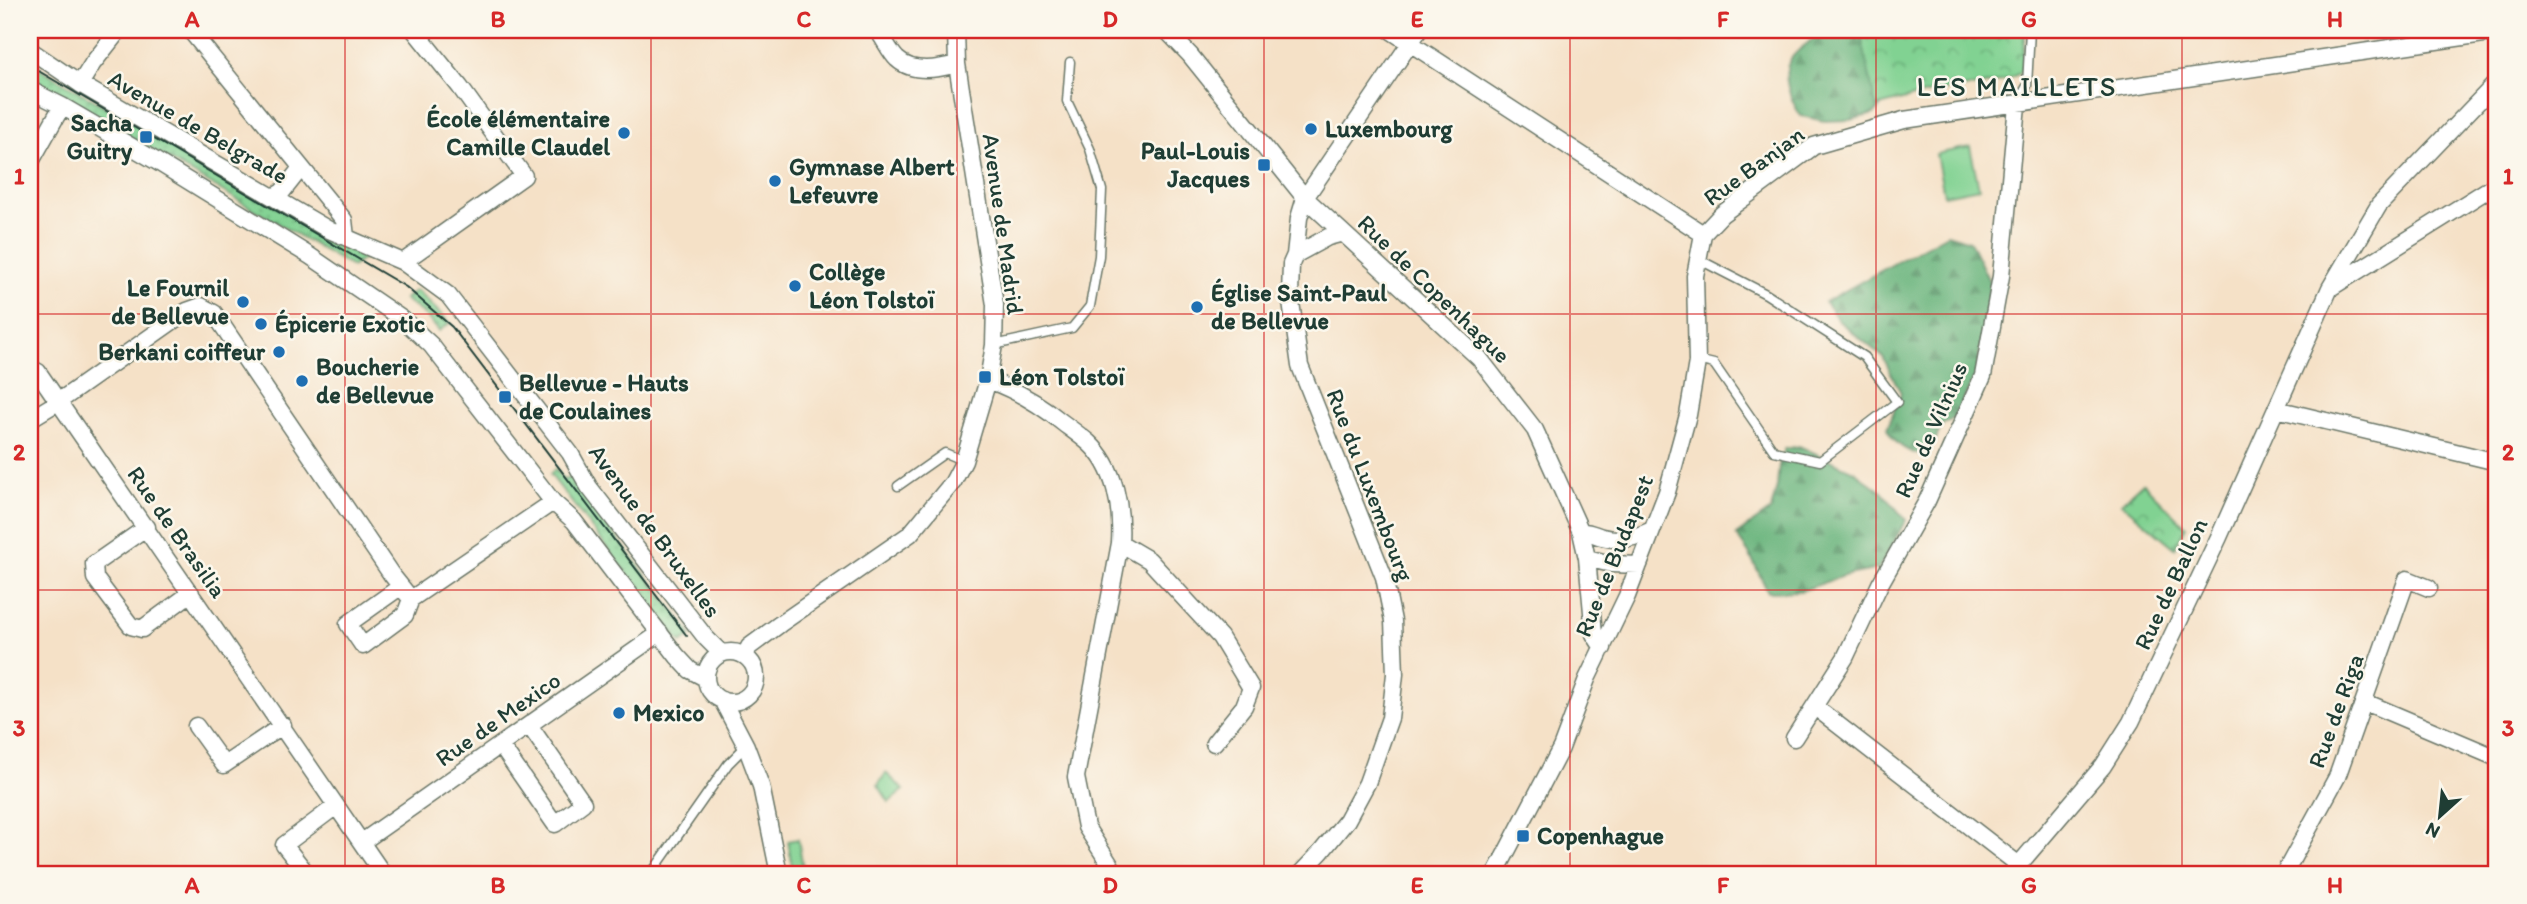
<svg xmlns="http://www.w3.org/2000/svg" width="2527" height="904" font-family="Itim,sans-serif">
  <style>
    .grass { fill: url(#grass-dots); stroke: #508863; stroke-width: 2 }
    .forest { fill: url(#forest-firs); stroke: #447858; stroke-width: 2 }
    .park { fill: url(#park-crowns); stroke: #508863; stroke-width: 2 }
    .garden { fill: #81d292; stroke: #508863; stroke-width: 2 }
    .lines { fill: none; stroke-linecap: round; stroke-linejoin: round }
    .lane-casing { stroke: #6a7667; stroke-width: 11 }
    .street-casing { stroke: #6a7667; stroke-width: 19 }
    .lane { stroke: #fff; stroke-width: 8 }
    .street { stroke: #fff; stroke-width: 16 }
    .tram { stroke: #1f3d34; stroke-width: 2 }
    .grid { fill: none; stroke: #d62828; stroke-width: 2; stroke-opacity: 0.55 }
    .poi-dot { fill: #1f6fb2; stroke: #fbf7ec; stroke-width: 2.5 }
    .labels { text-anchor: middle; stroke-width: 5; stroke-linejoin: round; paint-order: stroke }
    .poi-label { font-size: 24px; font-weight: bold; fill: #1f3d34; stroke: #fbf7ec; text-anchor: start }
    .street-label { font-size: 24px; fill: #1f3d34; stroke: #fbf7ec }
    .quarter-label { font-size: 28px; letter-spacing: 2px; fill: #1f3d34; stroke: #fbf7ec }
    .neatline { fill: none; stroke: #d62828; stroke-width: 2.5 }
    .grid-label { font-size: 23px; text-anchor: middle; font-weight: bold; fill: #d62828 }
  </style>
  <defs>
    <pattern id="grass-dots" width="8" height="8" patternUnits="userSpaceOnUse" patternTransform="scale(1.75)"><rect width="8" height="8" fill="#81d292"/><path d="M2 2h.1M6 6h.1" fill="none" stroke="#69ac78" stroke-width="1.8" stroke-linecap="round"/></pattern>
    <pattern id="forest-firs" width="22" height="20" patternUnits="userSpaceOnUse" patternTransform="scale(1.75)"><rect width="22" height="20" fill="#68b47c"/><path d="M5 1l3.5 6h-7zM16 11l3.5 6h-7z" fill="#559466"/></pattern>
    <pattern id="park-crowns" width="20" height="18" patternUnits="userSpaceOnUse" patternTransform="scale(1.75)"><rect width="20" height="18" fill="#81d292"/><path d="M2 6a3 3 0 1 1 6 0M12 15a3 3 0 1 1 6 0" fill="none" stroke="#69ac78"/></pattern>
  </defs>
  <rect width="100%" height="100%" fill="#fbf7ec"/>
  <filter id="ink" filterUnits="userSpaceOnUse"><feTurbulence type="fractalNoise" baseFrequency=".0143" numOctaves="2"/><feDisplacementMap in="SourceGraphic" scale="14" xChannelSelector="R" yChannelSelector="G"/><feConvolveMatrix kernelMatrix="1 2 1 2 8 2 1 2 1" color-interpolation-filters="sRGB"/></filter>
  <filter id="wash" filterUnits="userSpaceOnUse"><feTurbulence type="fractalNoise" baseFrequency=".00686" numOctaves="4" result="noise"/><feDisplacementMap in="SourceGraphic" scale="28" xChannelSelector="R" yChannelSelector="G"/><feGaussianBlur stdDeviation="1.57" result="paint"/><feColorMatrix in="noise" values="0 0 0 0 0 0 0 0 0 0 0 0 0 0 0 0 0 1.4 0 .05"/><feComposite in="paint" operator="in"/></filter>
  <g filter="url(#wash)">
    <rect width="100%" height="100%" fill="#f5e1c7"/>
    <path class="grass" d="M30,63L364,258L352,267L30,78Z
      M416,290L450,323L439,331L426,316L404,299Z
      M555,469L564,480L570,477L692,635L681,643L550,474Z"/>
    <path class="forest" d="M1663,30H1688L1689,39L1683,42Z
      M1824,30H1901L1900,84L1874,114L1850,120L1825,121L1801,116C1791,101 1780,75 1791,59C1798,47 1815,40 1824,30Z
      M1947,234L1970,241L1990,283L1976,374L1954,418L1942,425L1935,441L1920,455C1905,451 1894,443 1887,429L1901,393L1883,357L1840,322L1825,302Z
      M1799,446L1854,471L1882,492L1906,520L1878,569L1843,576L1801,591L1768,592L1750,555L1736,535L1771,510L1777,487L1779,465L1785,449Z"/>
    <path class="park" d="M1860,30H2025L2021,72C1998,88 1967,86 1941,91C1919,95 1898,101 1876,107Z
      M2143,483L2186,527L2175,548L2121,503Z"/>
    <path class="garden" d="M1970,147L1979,188L1944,195L1936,154Z
      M886,773L904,790L889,802L878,785Z
      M798,839L804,874H793L788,841Z"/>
  </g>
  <g filter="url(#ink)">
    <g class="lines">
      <g class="lane-casing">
        <path id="lane" d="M2018,102L2027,86L2030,30
          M994,345L1072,328L1090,306L1099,256L1102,190L1090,149L1067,101L1070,62
          M1697,360L1714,364L1774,451L1820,461L1897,402L1864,357L1766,294L1698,259
          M898,486L945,453L964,461
          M651,874L728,764L746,746"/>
      </g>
      <g class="street-casing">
        <path id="street" d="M190,30L344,220L346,237
          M877,30C884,38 889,51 897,59C913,74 938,69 957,64
          M1166,30L1190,55L1305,198L1479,358L1535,430L1581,532L1587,558L1594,634L1603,648
          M1390,30L1703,234
          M30,50L80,84L329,230L403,262L448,295L570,453L589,487L706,638L721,653
          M80,84L93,63L119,30
          M30,90L62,106L156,161L310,256L405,321L431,345L553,502L574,521L677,656L690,670L705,678
          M30,163L62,106
          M273,197L282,192L301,168
          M1295,255L1328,237L1343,233
          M403,262L524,176L460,87L414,30
          M2332,287L2497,184
          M30,368L38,372L383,874
          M988,380C1016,390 1040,404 1063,423C1071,429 1081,436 1089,443C1116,468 1122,509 1120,543L1076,777L1086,827L1116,874
          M2276,409L2497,462
          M30,419L58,402L187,311L201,306L214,313L391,574L411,599
          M147,527L94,564L95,578L131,626L142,629L191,593
          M1581,532C1590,531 1594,535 1602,537C1620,542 1636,538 1652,530
          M1120,543L1149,560L1220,637L1251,688L1244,706L1214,743
          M1587,558L1611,564L1639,565
          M400,587L348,624L363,646L405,615L411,599L553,502
          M706 677a25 25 0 1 1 50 0a25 25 0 1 1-50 0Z
          M745,656L749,647L780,624L910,534L953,482L964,461L988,380L994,345L995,305L957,64L956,30
          M722,700L746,746L761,786L779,874
          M2365,702L2497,758
          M1815,707L2019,865
          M196,726L224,765L283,725
          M1794,738L1845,658L1880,584L1927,501L1983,376L2001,276L2017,105
          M501,746L555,824L583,803L529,725
          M362,842L660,633
          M307,874L284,845L336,806
          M1300,874L1321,852L1347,820L1367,783L1390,718L1395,674L1393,621L1384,577L1300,366L1290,295L1291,264L1295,255L1299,218L1305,198L1419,30
          M1495,874L1561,748L1587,679L1627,596L1667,492L1688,415L1697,362L1695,276L1703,234L1722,214L1814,146L1904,120L2497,32
          M2011,874L2103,766L2131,722L2219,537L2330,288L2379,205L2497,82
          M2284,874L2337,777L2407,579L2429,588"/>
      </g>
      <use href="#lane" class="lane"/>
      <use href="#street" class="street"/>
      <path class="tram" d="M30,66L406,287L452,327L687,636"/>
    </g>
  </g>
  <path class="grid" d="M345,30V874M651,30V874M957,30V874M1264,30V874M1570,30V874M1876,30V874M2182,30V874M30,314H2497M30,590H2497"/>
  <g class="poi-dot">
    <circle cx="1311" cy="129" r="7"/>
    <circle cx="624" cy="133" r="7"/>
    <rect x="139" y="130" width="14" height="14" rx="3.5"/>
    <rect x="1257" y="158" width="14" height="14" rx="3.5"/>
    <circle cx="775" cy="181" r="7"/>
    <circle cx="795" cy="286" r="7"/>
    <circle cx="243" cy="302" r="7"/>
    <circle cx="1197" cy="307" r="7"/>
    <circle cx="261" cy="324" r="7"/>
    <circle cx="279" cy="352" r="7"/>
    <rect x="978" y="370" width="14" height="14" rx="3.5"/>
    <circle cx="302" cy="381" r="7"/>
    <rect x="498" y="390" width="14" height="14" rx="3.5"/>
    <circle cx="619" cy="713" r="7"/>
    <rect x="1516" y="829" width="14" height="14" rx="3.5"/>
  </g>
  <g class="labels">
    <g class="poi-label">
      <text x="610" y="127" text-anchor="end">École élémentaire<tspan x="610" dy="28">Camille Claudel</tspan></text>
      <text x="132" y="131" text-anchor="end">Sacha<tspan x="132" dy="28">Guitry</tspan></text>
      <text x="1325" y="137">Luxembourg</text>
      <text x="1250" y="159" text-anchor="end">Paul-Louis<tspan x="1250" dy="28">Jacques</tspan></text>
      <text x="789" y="175">Gymnase Albert<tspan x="789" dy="28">Lefeuvre</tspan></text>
      <text x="809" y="280">Collège<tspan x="809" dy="28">Léon Tolstoï</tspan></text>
      <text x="229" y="296" text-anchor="end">Le Fournil<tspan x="229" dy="28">de Bellevue</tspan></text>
      <text x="1211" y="301">Église Saint-Paul<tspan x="1211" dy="28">de Bellevue</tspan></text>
      <text x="275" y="332">Épicerie Exotic</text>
      <text x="265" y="360" text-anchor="end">Berkani coiffeur</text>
      <text x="316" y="375">Boucherie<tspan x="316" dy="28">de Bellevue</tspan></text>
      <text x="999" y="385">Léon Tolstoï</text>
      <text x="519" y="391">Bellevue - Hauts<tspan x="519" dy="28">de Coulaines</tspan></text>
      <text x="633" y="721">Mexico</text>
      <text x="1537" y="844">Copenhague</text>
    </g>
    <g class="street-label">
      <text transform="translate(198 127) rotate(30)" y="8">Avenue de Belgrade</text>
      <text transform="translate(1754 166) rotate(-36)" y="8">Rue Banjan</text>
      <text transform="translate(1003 224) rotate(82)" y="8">Avenue de Madrid</text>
      <text transform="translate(1434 289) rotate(44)" y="8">Rue de Copenhague</text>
      <text transform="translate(1931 430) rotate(-66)" y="8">Rue de Vilnius</text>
      <text transform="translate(1370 485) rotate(69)" y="8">Rue du Luxembourg</text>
      <text transform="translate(655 531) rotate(54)" y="8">Avenue de Bruxelles</text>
      <text transform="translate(177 532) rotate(55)" y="8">Rue de Brasilia</text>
      <text transform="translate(1614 556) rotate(-68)" y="8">Rue de Budapest</text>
      <text transform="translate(2171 584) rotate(-65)" y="8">Rue de Ballon</text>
      <text transform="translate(2336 711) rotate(-70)" y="8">Rue de Riga</text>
      <text transform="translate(498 719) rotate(-35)" y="8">Rue de Mexico</text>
    </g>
    <g class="quarter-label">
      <text x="2017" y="96">LES MAILLETS</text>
    </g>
  </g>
  <rect width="2527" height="904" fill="none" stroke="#fbf7ec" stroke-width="77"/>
  <g transform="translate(2440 816) rotate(207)" stroke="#fbf7ec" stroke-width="5" paint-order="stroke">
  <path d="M0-5L12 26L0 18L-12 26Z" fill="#1f3d34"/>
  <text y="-10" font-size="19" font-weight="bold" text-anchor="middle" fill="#1f3d34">N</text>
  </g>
  <rect x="38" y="38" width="2450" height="828" class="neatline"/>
  <g class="grid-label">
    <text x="192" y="27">A</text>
    <text x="498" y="27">B</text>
    <text x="804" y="27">C</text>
    <text x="1110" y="27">D</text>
    <text x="1417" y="27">E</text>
    <text x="1723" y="27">F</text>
    <text x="2029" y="27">G</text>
    <text x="2335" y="27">H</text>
    <text x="19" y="184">1</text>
    <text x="2508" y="184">1</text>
    <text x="19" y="460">2</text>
    <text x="2508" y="460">2</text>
    <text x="19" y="736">3</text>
    <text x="2508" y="736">3</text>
    <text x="192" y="893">A</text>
    <text x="498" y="893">B</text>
    <text x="804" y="893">C</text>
    <text x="1110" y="893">D</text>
    <text x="1417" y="893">E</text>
    <text x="1723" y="893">F</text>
    <text x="2029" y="893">G</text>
    <text x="2335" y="893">H</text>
  </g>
</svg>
